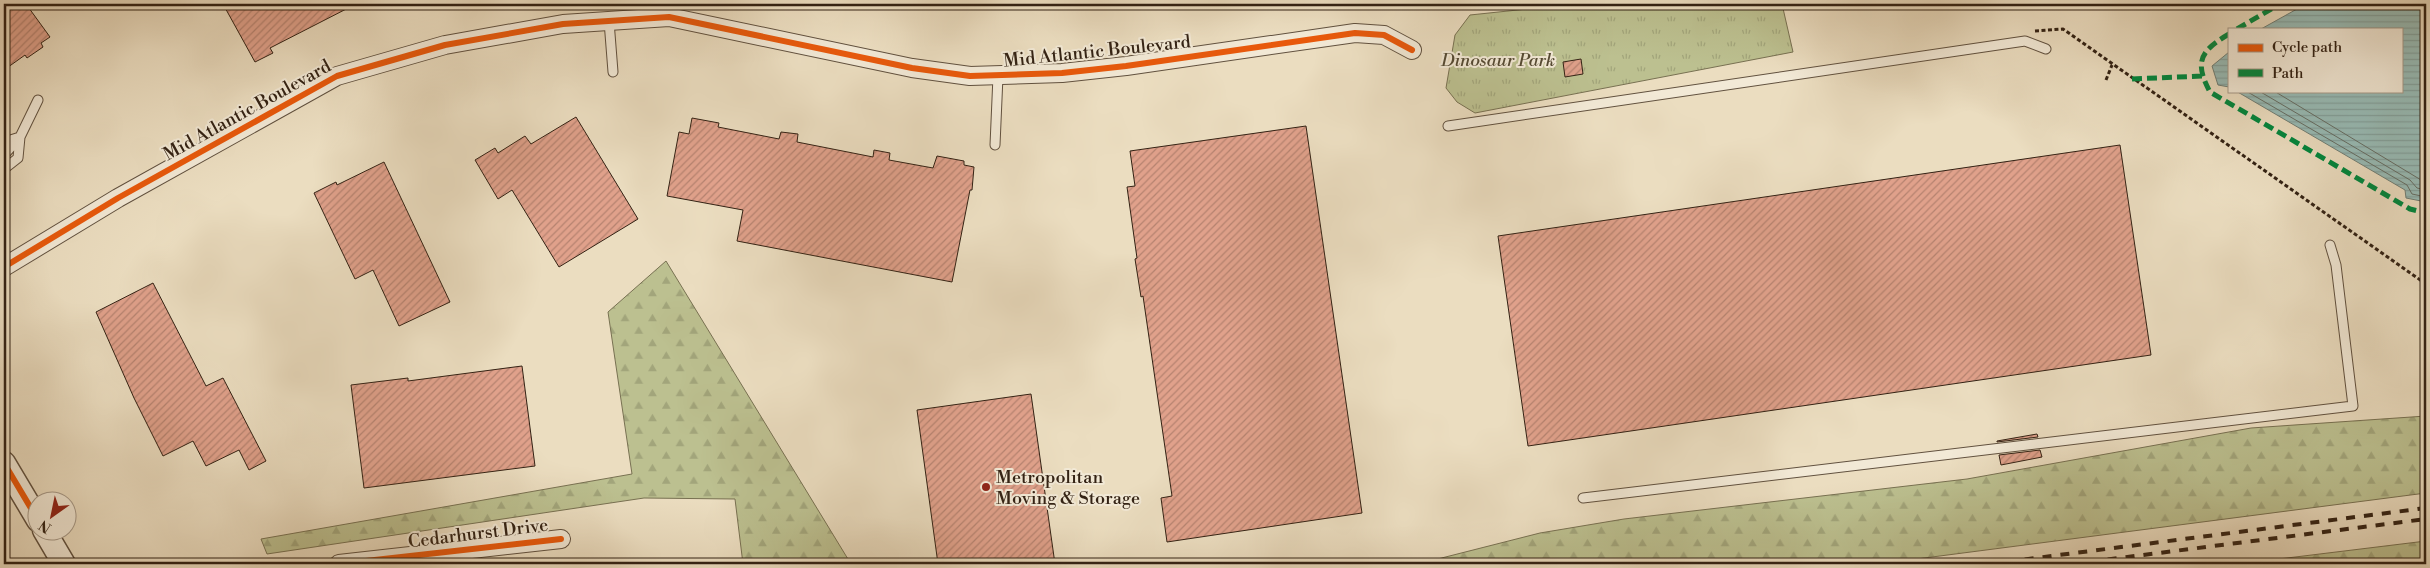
<svg xmlns="http://www.w3.org/2000/svg" width="2430" height="568" font-family="'Libre Bodoni',serif">
  <style>
    .forest { fill: url(#forest-firs); stroke: #787152 }
    .park { fill: url(#park-tufts); stroke: #787152 }
    .water { fill: url(#water-rules); stroke: #707e75 }
    .lines { fill: none; stroke-linecap: round; stroke-linejoin: round }
    .shore { stroke: #666e64; stroke-width: 1 }
    .building { fill: url(#building-hatch); stroke: #332214 }
    .service-casing { stroke: #61513f; stroke-width: 11 }
    .minor-casing { stroke: #61513f; stroke-width: 20 }
    .tertiary-casing { stroke: #61513f; stroke-width: 25 }
    .path { stroke: #332214; stroke-width: 3; stroke-dasharray: 4 2.5; stroke-linecap: butt }
    .service { stroke: #f2e9d6; stroke-width: 9 }
    .minor { stroke: #f2e9d6; stroke-width: 18 }
    .tertiary { stroke: #f2e9d6; stroke-width: 22 }
    .rail { stroke: #332214; stroke-width: 4; stroke-dasharray: 9 9; stroke-linecap: butt }
    .quiet { stroke: #00873e; stroke-width: 5; stroke-dasharray: 10 5; stroke-linecap: butt }
    .cycleway-casing { stroke: #f2e9d6; stroke-width: 9 }
    .cycleway { stroke: #e8590c; stroke-width: 6 }
    .poi-dot { fill: #8f2418; stroke: #f2e9d6; stroke-width: 2 }
    .labels { text-anchor: middle; stroke-width: 4; stroke-linejoin: round; paint-order: stroke }
    .street-label { font-size: 18px; fill: #332214; stroke: #f2e9d6 }
    .park-label { font-size: 18px; font-style: italic; fill: #554a33; stroke: #f2e9d6 }
    .poi-label { font-size: 18px; fill: #332214; stroke: #f2e9d6; text-anchor: start }
  </style>
  <defs>
    <pattern id="forest-firs" width="22" height="20" patternUnits="userSpaceOnUse" patternTransform="scale(1.25)"><rect width="22" height="20" fill="#bcc090"/><path d="M5 1l3.5 6h-7zM16 11l3.5 6h-7z" fill="#a2a57b"/></pattern>
    <pattern id="park-tufts" width="24" height="20" patternUnits="userSpaceOnUse" patternTransform="scale(1.25)"><rect width="24" height="20" fill="#bcc090"/><path d="M3 7l-1-3M5 7V3M7 7l1-3M15 17l-1-3M17 17v-4M19 17l1-3" fill="none" stroke="#a2a57b"/></pattern>
    <pattern id="water-rules" width="6" height="5" patternUnits="userSpaceOnUse" patternTransform="scale(1.25)"><rect width="6" height="5" fill="#98bbb5"/><path d="M0 2.5h6" fill="none" stroke="#83a09b"/></pattern>
    <pattern id="building-hatch" width="6" height="6" patternUnits="userSpaceOnUse" patternTransform="scale(1.25)"><rect width="6" height="6" fill="#e0a18b"/><path d="M-1 1l2-2M0 6l6-6M5 7l2-2" fill="none" stroke="#b68370"/></pattern>
  </defs>
  <rect width="100%" height="100%" fill="#ebddc0"/>
  <filter id="stains"><feTurbulence type="fractalNoise" baseFrequency=".004" numOctaves="4"/><feColorMatrix values="0 0 0 0 .2 0 0 0 0 .09 0 0 0 0 .02 0 0 0 .5 -.17"/></filter>
  <radialGradient id="worn" r=".72"><stop offset=".6" stop-color="#630" stop-opacity="0"/><stop offset="1" stop-color="#630" stop-opacity=".3"/></radialGradient>
  <path class="forest" d="M666,261L851,564H743L735,499L644,498L267,554L261,539L632,474L608,312Z
    M2426,416V493L1878,564H1418L1540,533L1624,519L1967,479L2251,428Z
    M2426,541V564H2238Z"/>
  <path class="park" d="M1534,4H1782L1793,52L1475,113L1457,102L1446,88L1455,35L1470,15L1527,9Z"/>
  <path class="water" d="M2306,4H2426V202L2406,198L2405,190L2236,91H2401V29H2261Z
    M2229,52V87L2218,85L2212,66Z"/>
  <g class="lines">
    <path class="shore" d="M2246,91L2407,185L2412,194L2426,197
      M2259,91L2410,180L2417,188L2426,190
      M2274,91L2426,183"/>
  </g>
  <path class="building" d="M4,4H26L50,37L41,43L43,47L27,58L25,55L4,70Z
    M223,4H356L270,48L273,53L255,62Z
    M1581,59L1583,74L1565,77L1563,62Z
    M576,117L638,219L559,267L512,190L498,199L475,160L495,148L498,153L525,136L531,144Z
    M692,118L719,123L718,127L779,139L781,132L798,134L797,142L873,157L874,150L890,153L889,160L933,168L937,156L964,161V165L974,167L972,190H970L952,282L737,241L743,210L667,196L679,132L689,134Z
    M1306,126L1362,513L1167,542L1161,498L1172,496L1143,296L1141,297L1135,259L1137,258L1127,187L1135,186L1130,151Z
    M2120,145L2151,355L1528,446L1498,236Z
    M384,162L450,302L399,326L373,270L355,279L314,193L336,182L337,185Z
    M153,283L206,386L223,378L266,461L249,470L239,450L206,466L193,441L163,456L134,398L96,312Z
    M522,366L535,466L364,488L351,385L408,378V381Z
    M1031,394L1055,564H938L917,410Z
    M2037,434L2038,437L1997,442V441Z
    M2040,450L2042,457L2001,465L1999,455Z"/>
  <g class="lines">
    <g class="service-casing">
      <path id="service" d="M609,21L613,72
        M1448,126L2025,41L2046,49
        M4,142L20,137
        M995,145L998,76
        M4,155L20,137L38,100
        M4,169L18,158L20,137
        M1583,498L2353,406L2336,265L2330,245"/>
    </g>
    <g class="minor-casing">
      <path id="minor" d="M4,267L118,198L337,76L445,45L563,24L669,17L912,68L970,76L1062,73L1126,66L1355,33L1384,35L1412,50
        M339,564L561,539"/>
    </g>
    <g class="tertiary-casing">
      <path id="tertiary" d="M4,463L38,520
        M44,530L64,564"/>
    </g>
    <path class="path" d="M2035,31L2063,29L2426,284
      M2106,80L2112,65"/>
    <use href="#service" class="service"/>
    <use href="#minor" class="minor"/>
    <use href="#tertiary" class="tertiary"/>
    <path class="rail" d="M1989,564L2426,508
      M2072,564L2426,519"/>
    <path class="quiet" d="M2237,29L2280,4
      M2229,34C2200,51 2194,62 2210,92L2410,209L2426,213
      M2132,79L2202,76"/>
    <g class="cycleway-casing">
      <path id="cycleway" d="M4,267L118,198L337,76L445,45L563,24L669,17L912,68L970,76L1062,73L1126,66L1355,33L1384,35L1412,50
        M4,463L38,520
        M339,564L561,539"/>
    </g>
    <use href="#cycleway" class="cycleway"/>
  </g>
  <circle class="poi-dot" cx="986" cy="487" r="5"/>
  <g class="labels">
    <g class="street-label">
      <text transform="translate(1097 51) rotate(-6)" y="6">Mid Atlantic Boulevard</text>
      <text transform="translate(247 110) rotate(-29)" y="6">Mid Atlantic Boulevard</text>
      <text transform="translate(478 533) rotate(-7)" y="6">Cedarhurst Drive</text>
    </g>
    <g class="park-label">
      <text x="1498" y="66">Dinosaur Park</text>
    </g>
    <g class="poi-label">
      <text x="996" y="483">Metropolitan<tspan x="996" dy="21">Moving &amp; Storage</tspan></text>
    </g>
  </g>
  <rect width="2430" height="568" fill="none" stroke="#ebddc0" stroke-width="20"/>
  <rect x="5" y="5" width="2420" height="558" fill="none" stroke="#332214" stroke-width="2.5"/>
  <rect x="10" y="10" width="2410" height="548" fill="none" stroke="#332214"/>
  <rect x="2228" y="28" width="175" height="65" fill="#f2e9d6" stroke="#a69988"/>
  <rect x="2238" y="44" width="25" height="8" fill="#e8590c" stroke="#a69988"/>
  <text x="2272" y="52" font-size="15" fill="#332214">Cycle path</text>
  <rect x="2238" y="69" width="25" height="8" fill="#00873e" stroke="#a69988"/>
  <text x="2272" y="78" font-size="15" fill="#332214">Path</text>
  <g transform="translate(52 516) rotate(213)"><circle r="24" fill="#f2e9d6" stroke="#a69988"/>
  <path d="M0-4L9 19L0 12L-9 19Z" fill="#8f2418"/>
  <text y="-8" font-size="14" font-weight="bold" text-anchor="middle" fill="#332214">N</text>
  </g>
  <rect width="100%" height="100%" filter="url(#stains)"/>
  <rect width="100%" height="100%" fill="url(#worn)"/>
</svg>
